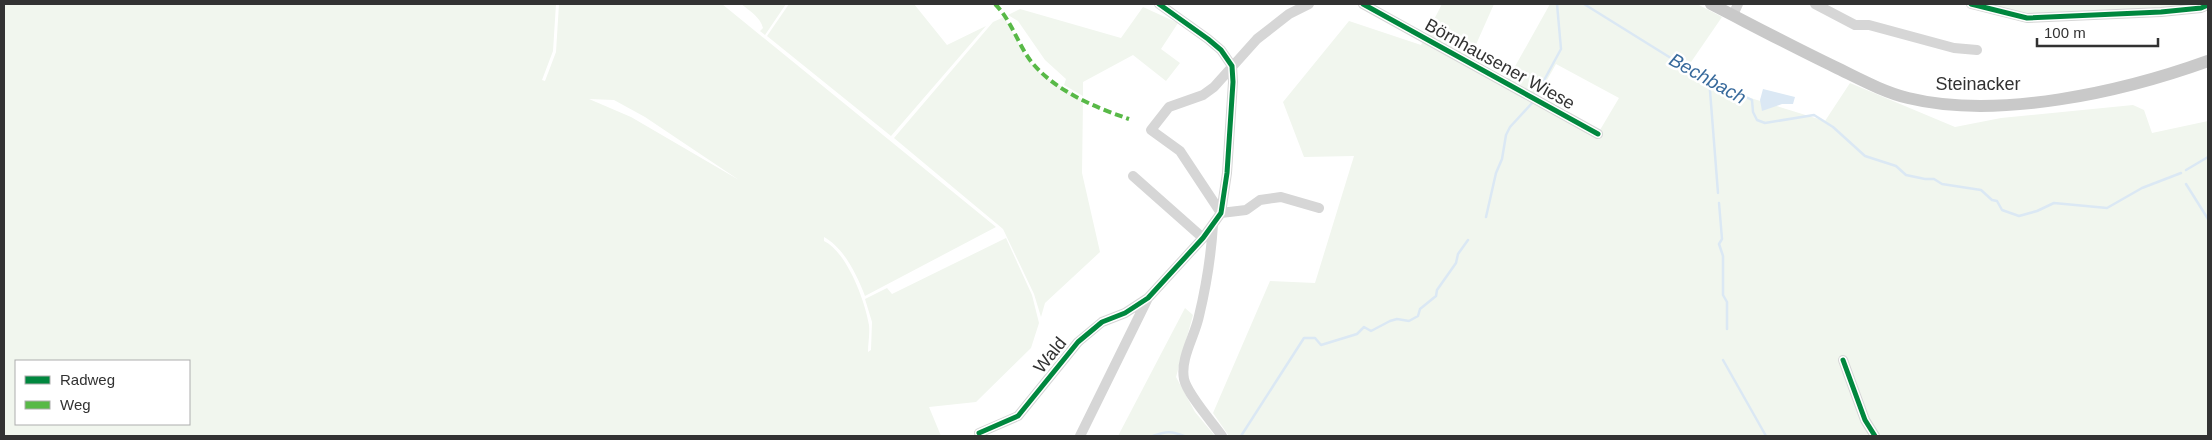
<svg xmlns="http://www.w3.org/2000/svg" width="2212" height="440" font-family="Arial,sans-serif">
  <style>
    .green { fill: #f1f6ee; fill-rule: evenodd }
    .water { fill: #dbe8f4 }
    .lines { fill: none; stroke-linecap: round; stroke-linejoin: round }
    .stream { stroke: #dbe8f4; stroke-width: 2.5 }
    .minor { stroke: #d6d6d6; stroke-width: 10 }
    .major { stroke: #c9c9c9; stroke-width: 12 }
    .quiet { stroke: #58b947; stroke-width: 4; stroke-dasharray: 8 4; stroke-linecap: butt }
    .cycleway-casing { stroke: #fff; stroke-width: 8 }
    .cycleway { stroke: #00873e; stroke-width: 5 }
    .labels { text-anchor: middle; stroke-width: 5; stroke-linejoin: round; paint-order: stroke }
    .street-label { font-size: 18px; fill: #323232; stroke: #fff }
    .water-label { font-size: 19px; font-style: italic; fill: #386a9c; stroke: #fff }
  </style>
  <rect width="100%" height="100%" fill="#fff"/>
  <path class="green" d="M4,4H556L553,51L542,80L545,81L556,52L559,4H722L996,227L865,296C857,275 844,248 824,237V241C847,252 865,301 869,325C870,334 868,343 868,352L871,350L872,322L865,299L887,288L892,294L1006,238L1032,295L1039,323L1031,348L976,402L929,407L941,436H4ZM589,99L614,100L645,117L739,180L631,117ZM16,361H189V424H16Z
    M741,4H786L765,35L760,31L763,28C760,17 750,11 741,4Z
    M789,4H914L947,45L986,26L891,136L767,36Z
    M1442,4H1494L1470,58L1508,79L1550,4H1697L1722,17L1689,65L1744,96L1825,121L1850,83L1955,127L2001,118L2133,105L2144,110L2152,133L2208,121V436H1229L1213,413L1270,281L1315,283L1354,156L1304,157L1283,102L1349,21L1421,45ZM1556,64L1619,98L1600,130L1538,96Z
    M1971,4H2205L2027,18Z
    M1143,7L1178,23L1161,49L1180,63L1166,81L1133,55L1083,82V96L1064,85L1066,79L1045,60L1018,21L1008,15L1020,9L1121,38Z
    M1004,17L1028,60L1041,74L1083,100L1082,173L1100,252L1045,303L1041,317L1034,294L1003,229L894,138L993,22Z
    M1185,308L1193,315L1176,377L1195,412L1215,436H1118Z"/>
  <path class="water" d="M1763,89L1795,97L1793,104H1782L1762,111L1760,100Z"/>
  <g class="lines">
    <path class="stream" d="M1584,4L1674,60L1752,100L1753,112L1757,120L1765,123L1814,115L1833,127L1865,156L1896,166L1906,175L1925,179H1934L1942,184L1981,190L1992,200L1997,201L2002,210L2019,216L2037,211L2054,203L2107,208L2142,188L2181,173
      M1709,78L1718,193
      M1536,95L1561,49L1557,4
      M2186,170L2208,157
      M2186,184L2208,219
      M1719,203L1722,239L1719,244L1723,256V295L1727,302V329
      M1486,217L1496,173L1502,159L1506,135L1510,127L1533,102
      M1723,360L1766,436
      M1153,436C1166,431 1172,431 1184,436
      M1241,436L1304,338H1315L1321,345L1357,334L1364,327L1371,331L1390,321L1397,319L1409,321L1418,316L1420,309L1436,296L1437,290L1456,263L1458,254L1468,240"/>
    <path class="minor" d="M1309,4L1289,14L1257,39L1214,87L1203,95L1169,107L1151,130L1180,151L1221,213L1246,210L1260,200L1281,197L1319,208
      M1363,4L1598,134
      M1815,4L1855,25H1869L1954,48L1977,50
      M1971,4L2027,18L2161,12L2201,8L2208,5
      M1733,15L1738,4
      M1133,176L1203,238
      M1213,225C1211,256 1206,287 1199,316C1195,336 1180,358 1184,379C1187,394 1213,423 1222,436
      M1843,360L1865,420L1875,436
      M979,433L1018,416L1078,342L1102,322L1125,313L1148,298L1203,238L1221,213L1227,173L1233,82L1232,66L1221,50L1208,39L1159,4
      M1080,436L1148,298"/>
    <path class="major" d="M1711,4C1752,25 1793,47 1835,67C1858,78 1883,92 1908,98C1998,120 2122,92 2208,61"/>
    <path class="quiet" d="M995,4C1011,20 1017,42 1030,60C1053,90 1094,107 1129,119"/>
    <g class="cycleway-casing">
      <path id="cycleway" d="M1363,4L1598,134
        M1971,4L2027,18L2161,12L2201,8L2208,5
        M1843,360L1865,420L1875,436
        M979,433L1018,416L1078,342L1102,322L1125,313L1148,298L1203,238L1221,213L1227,173L1233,82L1232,66L1221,50L1208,39L1159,4"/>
    </g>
    <use href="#cycleway" class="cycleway"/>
  </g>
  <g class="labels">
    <g class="street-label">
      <text transform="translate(1500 64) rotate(29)" y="6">Börnhausener Wiese</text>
      <text x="1978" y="90">Steinacker</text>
      <text transform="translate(1050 355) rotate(-51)" y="6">Wald</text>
    </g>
    <g class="water-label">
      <text transform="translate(1708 78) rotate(29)" y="7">Bechbach</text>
    </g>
  </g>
  <rect width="2212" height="440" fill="none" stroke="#323232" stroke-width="10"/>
  <rect x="15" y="360" width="175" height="65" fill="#ffffff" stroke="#adadad"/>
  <rect x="25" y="376" width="25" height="8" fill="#00873e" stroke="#adadad"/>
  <text x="60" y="385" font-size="15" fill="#323232">Radweg</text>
  <rect x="25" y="401" width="25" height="8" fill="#58b947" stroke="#adadad"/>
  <text x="60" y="410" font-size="15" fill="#323232">Weg</text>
  <path d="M2037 38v8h121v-8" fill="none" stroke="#323232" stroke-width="2.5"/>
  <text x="2044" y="38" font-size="15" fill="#323232" stroke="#ffffff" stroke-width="4" paint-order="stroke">100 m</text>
</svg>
